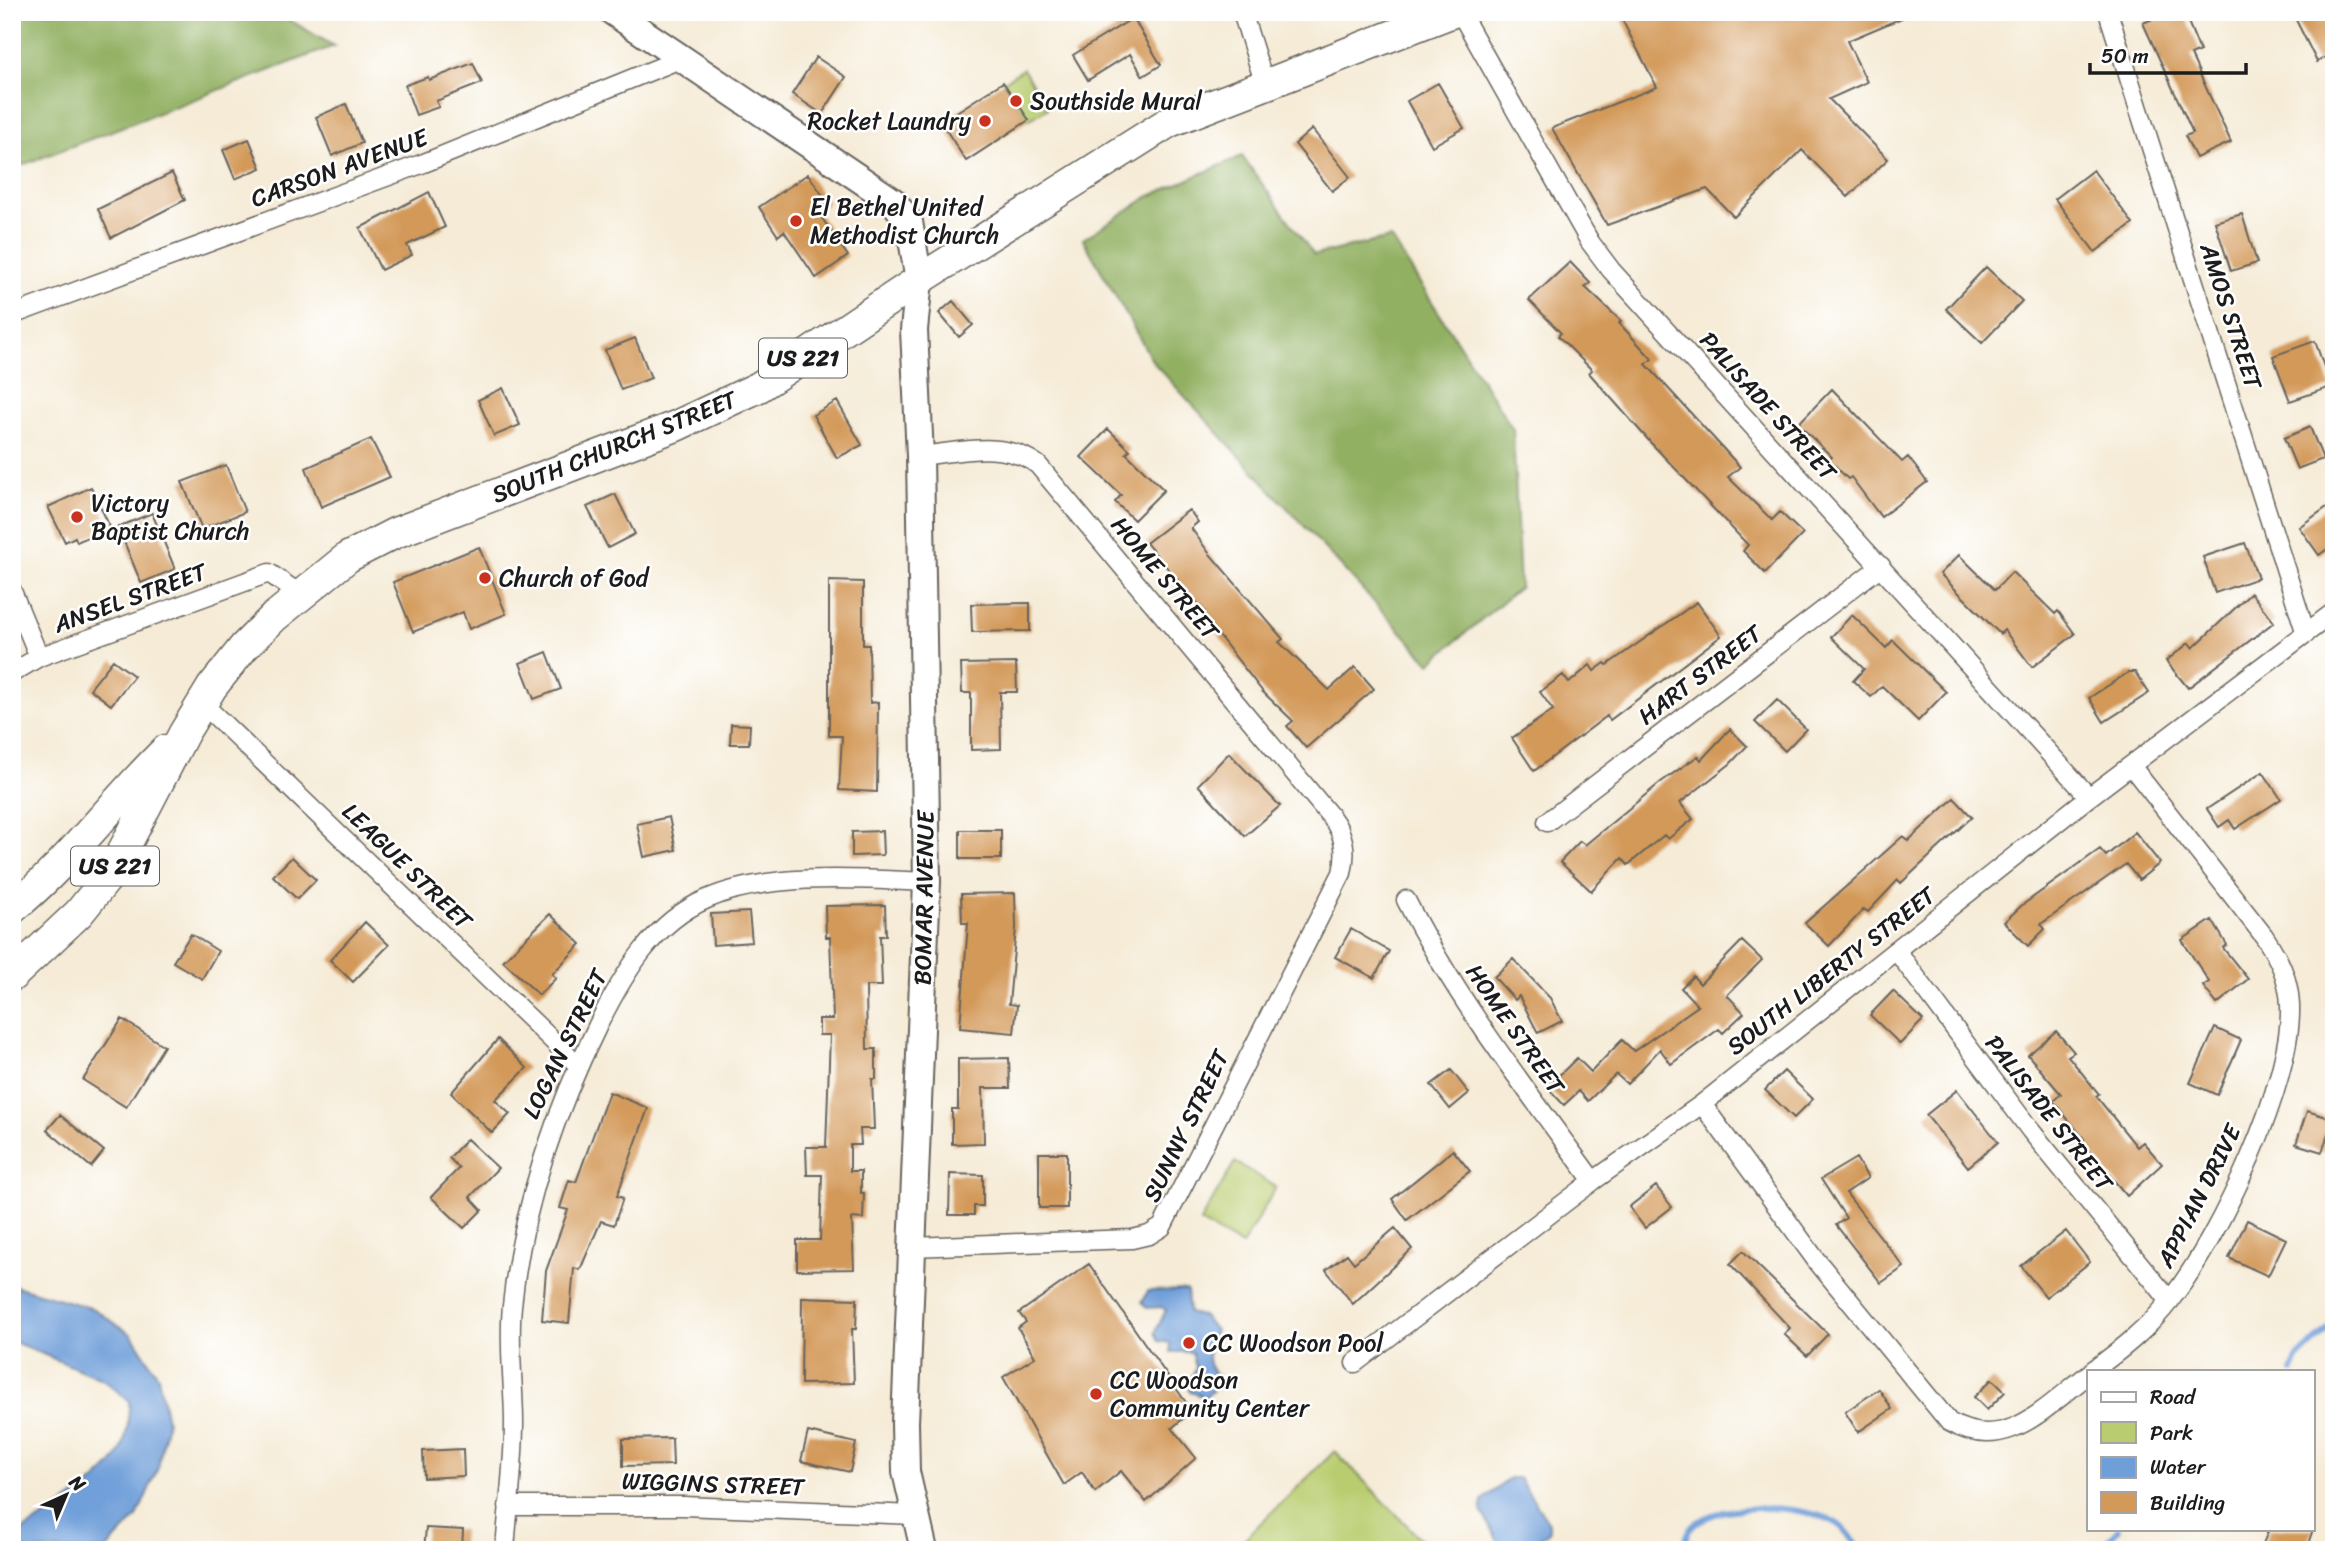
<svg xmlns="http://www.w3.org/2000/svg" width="2346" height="1562" font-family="Sriracha,sans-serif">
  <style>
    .green { fill: #b9cd70; stroke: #6a7446; stroke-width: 2 }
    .forest { fill: #92b062; stroke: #57663f; stroke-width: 2 }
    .water { fill: #6f9fd9; stroke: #465e7a; stroke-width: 2 }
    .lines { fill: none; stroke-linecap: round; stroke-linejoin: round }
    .stream { stroke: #6f9fd9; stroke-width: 6 }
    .building { fill: #d39958 }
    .street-casing { stroke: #68645d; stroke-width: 21 }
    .secondary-casing { stroke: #68645d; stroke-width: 30 }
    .primary-casing { stroke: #68645d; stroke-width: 33 }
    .street { stroke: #fff; stroke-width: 18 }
    .secondary { stroke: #fff; stroke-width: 26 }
    .primary { stroke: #fff; stroke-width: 30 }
    .poi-dot { fill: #c8321e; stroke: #fff; stroke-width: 2.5 }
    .labels { text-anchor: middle; stroke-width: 5; stroke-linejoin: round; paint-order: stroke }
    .shield { fill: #fff; stroke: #606060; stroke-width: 2 }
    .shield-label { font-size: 23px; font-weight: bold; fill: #1c1c1c }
    .poi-label { font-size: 24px; fill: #1c1c1c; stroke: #fff; text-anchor: start }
    .street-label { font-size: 24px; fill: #1c1c1c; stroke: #fff }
  </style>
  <rect width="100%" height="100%" fill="#fff"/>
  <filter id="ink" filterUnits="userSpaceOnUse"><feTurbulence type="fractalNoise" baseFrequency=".0143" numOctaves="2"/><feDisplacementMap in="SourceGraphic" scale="14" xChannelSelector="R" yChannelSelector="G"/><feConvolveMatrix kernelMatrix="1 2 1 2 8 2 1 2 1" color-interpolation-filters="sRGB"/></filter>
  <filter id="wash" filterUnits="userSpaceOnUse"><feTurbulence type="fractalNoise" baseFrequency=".00686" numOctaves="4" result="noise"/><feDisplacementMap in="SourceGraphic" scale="28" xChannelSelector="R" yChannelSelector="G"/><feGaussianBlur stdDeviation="1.57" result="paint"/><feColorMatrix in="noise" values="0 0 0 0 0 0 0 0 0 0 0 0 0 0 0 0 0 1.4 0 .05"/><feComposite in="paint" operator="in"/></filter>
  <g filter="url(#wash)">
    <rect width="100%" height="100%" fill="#f5ebd6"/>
    <path class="green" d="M1023,69L1048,108L1029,120L1003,82Z
      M1235,1162L1276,1187L1242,1246L1200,1222Z
      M1335,1451L1431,1550H1233Z"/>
    <path class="forest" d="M12,12H276L334,46L12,169Z
      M1242,156L1314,255L1391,238L1513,429L1520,587L1430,663L1153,362L1083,239L1150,196Z"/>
    <path class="water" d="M12,1285L94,1309L132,1335L158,1376L167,1421L158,1468L137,1517L106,1550H12V1536C41,1521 104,1481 119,1454C128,1438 129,1418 129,1401L104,1380L12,1341Z
      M1187,1290L1189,1313L1203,1316L1215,1330C1210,1349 1200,1362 1220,1378L1218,1387L1205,1397L1190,1392L1187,1385L1196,1368L1192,1352H1171L1170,1343L1159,1341L1155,1333L1166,1310L1161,1307L1147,1308L1142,1302L1148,1291Z
      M1510,1478H1519L1549,1523V1532L1523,1550H1503L1481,1511L1482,1501Z"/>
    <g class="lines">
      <path class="stream" d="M2292,1371L2297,1359L2334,1323
        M1685,1550C1686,1545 1685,1538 1687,1534C1705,1498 1811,1504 1839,1525C1847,1531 1853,1542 1860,1550
        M2099,1550L2118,1529"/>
    </g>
    <g id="blocks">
      <path class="building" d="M1618,12H1916L1847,41L1867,82L1829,99L1888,159L1848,197L1802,150L1734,217L1707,189L1607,225L1552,128L1657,87Z
        M2169,12H2184L2200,51L2191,55L2231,142L2196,158L2185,136L2193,133L2143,23Z
        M2292,12H2334V52L2317,62Z
        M1133,18L1161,65L1143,76L1130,54L1088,80L1073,55Z
        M816,57L846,77L822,114L792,94Z
        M473,63L482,83L436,101L439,107L416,115L405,85L428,77L429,80Z
        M1003,82L1029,120L966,161L941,122Z
        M1438,83L1464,128L1432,146L1407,101Z
        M346,104L362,143L332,156L316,117Z
        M1312,129L1350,177L1332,191L1295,144Z
        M249,139L261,168L235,179L223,150Z
        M2093,170L2133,224L2095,252L2055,199Z
        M172,173L185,200L111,238L98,209Z
        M808,174L828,203L817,211L848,256L816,278L784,231L778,236L759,207Z
        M429,192L445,227L407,245L412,255L381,270L360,228Z
        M2242,214L2257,263L2231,271L2215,222Z
        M1570,262L1590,283L1585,287L1621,321L1619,323L1652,359L1646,364L1740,467L1728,477L1772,520L1780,512L1803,534L1765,573L1743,551L1748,545L1651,443L1589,373L1592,370L1558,336L1561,333L1529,300Z
        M1986,267L2022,301L1982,343L1946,309Z
        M953,301L973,325L959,337L939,313Z
        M635,338L651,378L621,390L605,350Z
        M2315,341L2331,387L2290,401L2273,356Z
        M503,388L520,425L494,436L478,400Z
        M1832,389L1902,462L1908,457L1927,482L1881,517L1851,477L1848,479L1829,460L1832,457L1798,424Z
        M837,401L862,445L837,458L813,415Z
        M2310,427L2323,459L2297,469L2284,438Z
        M1108,429L1130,450L1126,453L1164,490L1134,520L1115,502L1121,495L1081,457Z
        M371,439L390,477L321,507L306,468Z
        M226,465L245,512L202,529L182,482Z
        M91,487L110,527L77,542L75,537L65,542L48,507Z
        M615,494L635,534L608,548L587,507Z
        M2334,502V544L2319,555L2299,527Z
        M1189,510L1198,522L1191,528L1209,553L1283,639L1279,642L1329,690L1355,667L1374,689L1306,748L1287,726L1293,721L1263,692L1202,614L1205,612L1146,543Z
        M152,513L175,569L141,583L118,527Z
        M2245,543L2258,578L2215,593L2203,557Z
        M479,547L506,614L469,629L463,612L413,632L393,582Z
        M1959,555L1995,590L2012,572L2055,614L2058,611L2075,634L2032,667L2004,630L2000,634L1940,574Z
        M829,581L863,582V645H869L870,703L878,702L877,792L839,790L842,736H829Z
        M2251,593L2274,622L2188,688L2166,661L2189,643L2193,648Z
        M1697,602L1721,636L1610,720L1607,716L1534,771L1512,738L1553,710L1540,692L1563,675L1569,683L1590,665L1594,671L1605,663L1607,665Z
        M1030,603V631L972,632L971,604Z
        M1852,615L1886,648L1893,640L1946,692L1918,721L1882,686L1871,697L1853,681L1864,669L1831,637Z
        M547,652L561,689L534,699L520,663Z
        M113,660L134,676L111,705L90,689Z
        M1016,663L1017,692H1000L1001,749L971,750V693H962L961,664Z
        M2129,672H2135L2149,693L2104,722L2089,698Z
        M1777,700L1806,729L1785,751L1755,722Z
        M731,724L750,725L749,744H730Z
        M1730,729L1747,746L1730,764L1680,803L1693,819L1668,839L1664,835L1628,865L1622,858L1591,891L1560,862L1580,841L1585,845L1661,782L1698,756L1701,760Z
        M1229,753L1280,806L1245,836L1198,785Z
        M2263,772L2281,799L2235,829L2229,820L2219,827L2207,809Z
        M1954,798L1972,817L1901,883L1898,880L1868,912L1864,909L1829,946L1805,923L1903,836L1908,841Z
        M669,817L676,850L644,857L637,824Z
        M960,830H1001V859H960Z
        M882,831L883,855L852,856V832Z
        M2135,832L2160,863L2139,880L2126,864L2041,924L2045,929L2028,946L2004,922L2021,906L2100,849L2106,856Z
        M292,857L316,880L297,899L273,876Z
        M1015,893L1016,928L1009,1004L1017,1005L1014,1033L960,1028L968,923H962L961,894Z
        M885,905L886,936H880L882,986H866L867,1049H876V1079H872L874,1129H860L861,1145H850V1171H861V1193H864L863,1219L852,1218L854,1269L797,1270V1240H820L822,1175H807L806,1147H826L830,1035H819V1019H833L830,937H826L825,906Z
        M749,912L752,942L713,945L711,914Z
        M550,914L581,944L552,974L556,978L539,995L503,961Z
        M2212,920L2227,945L2223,948L2248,979L2217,1004L2203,986L2209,982L2182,940Z
        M365,922L389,945L353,982L330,960Z
        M1351,929L1389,951L1374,978L1335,957Z
        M191,934L218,951L202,979L173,962Z
        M1742,941L1762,960L1727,995L1744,1013L1723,1033L1719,1029L1671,1064L1660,1049L1627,1084L1616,1074L1588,1101L1579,1091L1564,1105L1547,1087L1577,1058L1591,1072L1622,1040L1634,1051L1698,1006L1681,988L1693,976L1700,984Z
        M1513,959L1550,998L1562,1021L1538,1033L1519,996L1515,1000L1494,977Z
        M1893,991L1923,1020L1900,1044L1870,1015Z
        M122,1019L164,1046L126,1107L83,1080Z
        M2215,1028L2241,1040L2217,1095L2190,1083Z
        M2056,1031L2074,1052L2068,1056L2099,1094L2096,1096L2137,1147L2143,1142L2162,1164L2127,1196L2081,1141L2084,1139L2053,1101L2061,1094L2028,1055Z
        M498,1039L527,1068L495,1100L510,1114L492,1133L451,1093Z
        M1009,1058L1010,1088H983L984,1143L952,1144V1109H958V1059Z
        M1451,1070L1469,1093L1450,1109L1431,1085Z
        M1784,1071L1813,1099L1794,1118L1765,1090Z
        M1957,1090L1998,1142L1968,1167L1926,1115Z
        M609,1092L648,1108L617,1196L623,1198L614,1225L601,1221L580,1270L574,1268L569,1323L542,1320L546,1271L568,1210L560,1208L569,1180L576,1182Z
        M2307,1111L2333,1119L2322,1152L2296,1144Z
        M60,1115L104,1151L91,1167L47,1130Z
        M467,1139L498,1168L470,1197L482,1210L464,1228L431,1197L459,1168L449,1158Z
        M1453,1150L1470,1171L1407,1220L1392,1199Z
        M1039,1153H1067V1208H1039Z
        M1856,1158L1868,1178L1846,1193L1904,1267L1881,1283L1836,1225L1846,1218L1821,1179Z
        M950,1174L983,1175V1206H974V1215H949Z
        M1656,1186L1672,1207L1645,1228L1629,1207Z
        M2247,1220L2286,1239L2268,1276L2229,1258Z
        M1395,1228L1412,1249L1353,1304L1326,1270L1347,1254L1354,1263Z
        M2066,1231L2090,1262L2046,1297L2021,1266Z
        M1743,1251L1828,1334L1807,1356L1784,1334L1790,1328L1730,1264Z
        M1089,1264L1192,1411L1172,1428L1196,1458L1146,1502L1121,1471L1095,1492L1082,1472L1064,1485L1003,1377L1035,1357L1018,1328L1026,1322L1019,1313Z
        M802,1297L857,1299L856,1329H852L854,1383L801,1384Z
        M1992,1379L2005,1392L1987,1410L1974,1397Z
        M1879,1389L1892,1409L1858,1432L1845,1412Z
        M808,1432L856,1443L850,1472L801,1461Z
        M672,1438L673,1465L623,1466V1439Z
        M463,1449L464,1476L424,1478L423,1451Z
        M426,1528L463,1530L462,1550H424Z
        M2269,1529H2313L2306,1550H2279L2263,1544Z"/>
    </g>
  </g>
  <g filter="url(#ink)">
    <use href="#blocks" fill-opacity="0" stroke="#68645d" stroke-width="2"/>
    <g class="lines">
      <g class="street-casing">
        <path id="street" d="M1242,12L1265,85
          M1460,12L1590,242L1611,270L2089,797
          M2108,12L2306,634
          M12,315L424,163L680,59
          M12,591L39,657
          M12,673L39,657L269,573L301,595
          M202,703L578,1065
          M1547,822L1881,566
          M1406,900C1457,1001 1527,1090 1593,1181
          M1896,950L2031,1131L2170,1301
          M1702,1104L1816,1260L1949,1422C2006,1455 2045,1407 2089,1374
          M911,1247L1132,1239L1149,1235L1162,1227L1342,873C1347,852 1345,835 1331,817L1038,465C1003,439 960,452 920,456
          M1355,1363L1593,1181L1702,1104L2089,797L2334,612
          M2092,1371C2121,1350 2149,1328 2171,1299C2219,1238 2293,1083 2290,1005C2289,978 2278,957 2264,936L2132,767
          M508,1506H683L916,1515
          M505,1550C508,1507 514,1465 514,1423C514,1384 508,1346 512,1306C522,1206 554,1114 598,1025C623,975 653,922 707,899C768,872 861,879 927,882"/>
      </g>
      <g class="secondary-casing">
        <path id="secondary" d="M613,12L894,202L909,222L919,280L914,330L920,456L927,882L905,1423L906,1472L924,1550"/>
      </g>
      <g class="primary-casing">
        <path id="primary" d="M12,909C70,862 113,801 166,750
          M12,976L79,913L112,872L184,733L212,687L244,647L273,618L348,557L395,533L676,426L759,387L919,280L1169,122L1453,12"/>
      </g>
      <use href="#street" class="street"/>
      <use href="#secondary" class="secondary"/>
      <use href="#primary" class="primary"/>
    </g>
  </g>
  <g class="poi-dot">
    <circle cx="1016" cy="101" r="7"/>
    <circle cx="985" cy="121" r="7"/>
    <circle cx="796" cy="221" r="7"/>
    <circle cx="77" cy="517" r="7"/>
    <circle cx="485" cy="578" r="7"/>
    <circle cx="1189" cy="1343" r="7"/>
    <circle cx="1096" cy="1394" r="7"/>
  </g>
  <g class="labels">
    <g class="shield">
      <rect x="759" y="338.5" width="88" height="39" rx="5"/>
      <rect x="71" y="846.5" width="88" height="39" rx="5"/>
    </g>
    <g class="shield-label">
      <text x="803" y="366">US 221</text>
      <text x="115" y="874">US 221</text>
    </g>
    <g class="poi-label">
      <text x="1030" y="109">Southside Mural</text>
      <text x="971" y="129" text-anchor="end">Rocket Laundry</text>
      <text x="810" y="215">El Bethel United<tspan x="810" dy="28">Methodist Church</tspan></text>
      <text x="91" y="511">Victory<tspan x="91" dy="28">Baptist Church</tspan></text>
      <text x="499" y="586">Church of God</text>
      <text x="1203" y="1351">CC Woodson Pool</text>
      <text x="1110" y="1388">CC Woodson<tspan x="1110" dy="28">Community Center</tspan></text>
    </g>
    <g class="street-label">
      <text transform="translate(339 168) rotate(-20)" y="8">CARSON AVENUE</text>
      <text transform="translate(2231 316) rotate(72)" y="8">AMOS STREET</text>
      <text transform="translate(1768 406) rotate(48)" y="8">PALISADE STREET</text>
      <text transform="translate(614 447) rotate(-22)" y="8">SOUTH CHURCH STREET</text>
      <text transform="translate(1165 578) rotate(50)" y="8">HOME STREET</text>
      <text transform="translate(130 598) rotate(-20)" y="8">ANSEL STREET</text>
      <text transform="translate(1700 675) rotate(-37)" y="8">HART STREET</text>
      <text transform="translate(407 866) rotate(44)" y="8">LEAGUE STREET</text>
      <text transform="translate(924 898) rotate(-89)" y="8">BOMAR AVENUE</text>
      <text transform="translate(1831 971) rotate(-38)" y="8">SOUTH LIBERTY STREET</text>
      <text transform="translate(1515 1029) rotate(55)" y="8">HOME STREET</text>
      <text transform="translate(565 1044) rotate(-64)" y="8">LOGAN STREET</text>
      <text transform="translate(2049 1113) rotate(52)" y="8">PALISADE STREET</text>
      <text transform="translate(1186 1126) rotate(-64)" y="8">SUNNY STREET</text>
      <text transform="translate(2199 1196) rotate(-63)" y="8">APPIAN DRIVE</text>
      <text transform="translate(713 1484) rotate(2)" y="8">WIGGINS STREET</text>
    </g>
  </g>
  <rect width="2346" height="1562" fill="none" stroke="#fff" stroke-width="42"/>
  <rect x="2087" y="1370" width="228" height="161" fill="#ffffff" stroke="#a4a4a4" stroke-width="2"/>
  <rect x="2101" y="1392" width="35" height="10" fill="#ffffff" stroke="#a4a4a4" stroke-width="2"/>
  <text x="2150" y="1404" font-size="21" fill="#1c1c1c">Road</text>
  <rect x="2101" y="1422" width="35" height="21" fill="#b9cd70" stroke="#a4a4a4" stroke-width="2"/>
  <text x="2150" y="1440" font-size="21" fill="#1c1c1c">Park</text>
  <rect x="2101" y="1457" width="35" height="21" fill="#6f9fd9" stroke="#a4a4a4" stroke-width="2"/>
  <text x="2150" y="1474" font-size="21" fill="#1c1c1c">Water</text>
  <rect x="2101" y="1492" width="35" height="21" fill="#d39958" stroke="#a4a4a4" stroke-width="2"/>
  <text x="2150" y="1510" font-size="21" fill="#1c1c1c">Building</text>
  <g transform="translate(66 1495) rotate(44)" stroke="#ffffff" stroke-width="5" paint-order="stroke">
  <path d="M0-5L12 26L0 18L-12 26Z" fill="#1c1c1c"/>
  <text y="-10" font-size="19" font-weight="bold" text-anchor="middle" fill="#1c1c1c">N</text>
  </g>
  <path d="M2090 63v10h156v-10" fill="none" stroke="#1c1c1c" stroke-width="3.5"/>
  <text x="2101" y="63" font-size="21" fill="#1c1c1c" stroke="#ffffff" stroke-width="5" paint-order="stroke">50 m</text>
</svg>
